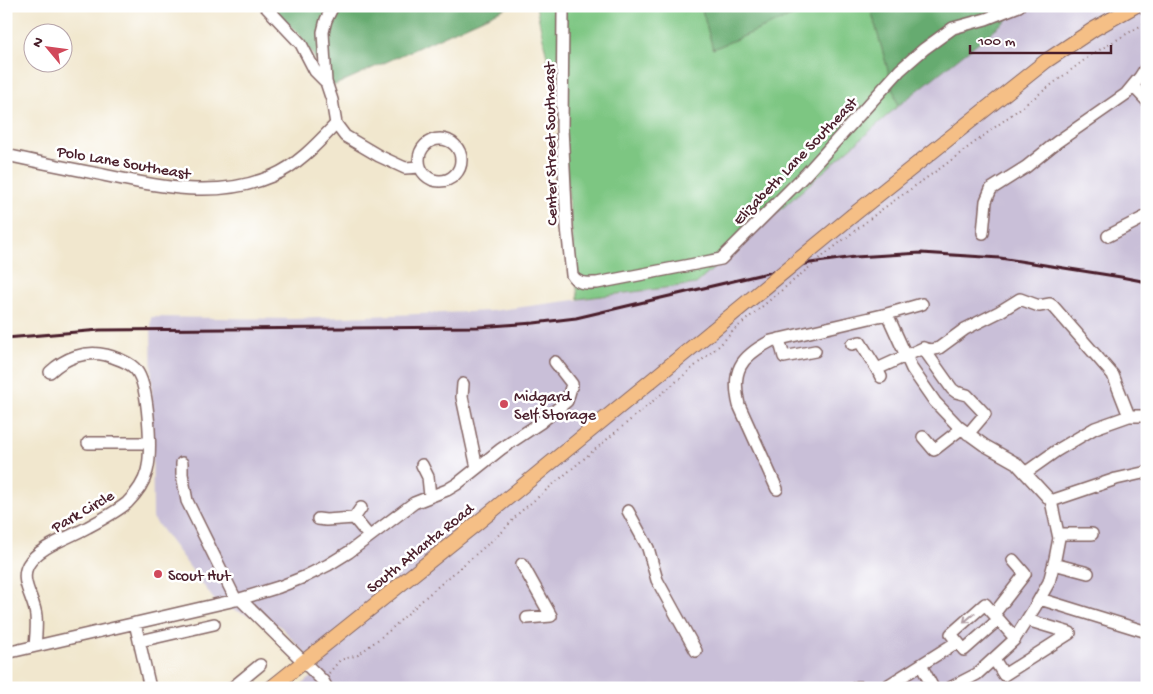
<svg xmlns="http://www.w3.org/2000/svg" width="1153" height="694" font-family="'Gochi Hand',sans-serif">
  <style>
    .industrial { fill: #c9bfd8 }
    .green { fill: #7dc682; stroke: #647256 }
    .forest { fill: #66ab70; stroke: #58654e }
    .lines { fill: none; stroke-linecap: round; stroke-linejoin: round }
    .minor-casing { stroke: #846564; stroke-width: 14 }
    .major-casing { stroke: #846564; stroke-width: 16 }
    .path { stroke: #846564; stroke-width: 2; stroke-dasharray: 1 4; stroke-linecap: butt }
    .minor { stroke: #fff; stroke-width: 11 }
    .major { stroke: #f5bf86; stroke-width: 14 }
    .rail { stroke: #4a1f2b; stroke-width: 3 }
    .major-bridge-casing { stroke: #846564; stroke-width: 16; stroke-linecap: butt }
    .path-bridge { stroke: #846564; stroke-width: 2; stroke-dasharray: 1 4; stroke-linecap: butt }
    .major-bridge { stroke: #f5bf86; stroke-width: 14 }
    .oneway { stroke: #ae9aa0 }
    .poi-dot { fill: #d1495b; stroke: #fff; stroke-width: 2 }
    .labels { text-anchor: middle; stroke-width: 5; stroke-linejoin: round; paint-order: stroke }
    .street-label { font-size: 16px; fill: #4a1f2b; stroke: #fff }
    .poi-label { font-size: 16px; fill: #4a1f2b; stroke: #fff; text-anchor: start }
  </style>
  <rect width="100%" height="100%" fill="#fff"/>
  <filter id="ink" filterUnits="userSpaceOnUse"><feTurbulence type="fractalNoise" baseFrequency=".02" numOctaves="2"/><feDisplacementMap in="SourceGraphic" scale="10" xChannelSelector="R" yChannelSelector="G"/><feConvolveMatrix kernelMatrix="1 2 1 2 8 2 1 2 1" color-interpolation-filters="sRGB"/></filter>
  <filter id="wash" filterUnits="userSpaceOnUse"><feTurbulence type="fractalNoise" baseFrequency=".0096" numOctaves="4" result="noise"/><feDisplacementMap in="SourceGraphic" scale="20" xChannelSelector="R" yChannelSelector="G"/><feGaussianBlur stdDeviation="1.12" result="paint"/><feColorMatrix in="noise" values="0 0 0 0 0 0 0 0 0 0 0 0 0 0 0 0 0 1.4 0 .05"/><feComposite in="paint" operator="in"/></filter>
  <g filter="url(#wash)">
    <rect width="100%" height="100%" fill="#f1e7ce"/>
    <path class="industrial" d="M1024,6H1147V688H297L321,670L279,625L218,605L153,518L151,317L295,319L492,311L696,284L880,120Z"/>
    <path class="green" d="M536,6H701L713,49L815,6H870L898,106L696,284L578,299L562,127Z"/>
    <path class="forest" d="M271,6H510L333,86L301,37Z
      M701,6H815L713,49Z
      M870,6H1024L898,106Z"/>
  </g>
  <g filter="url(#ink)">
    <g class="lines">
      <g class="minor-casing">
        <path id="minor" d="M265,6L301,44L315,71L326,82
          M333,6L326,20L323,32L326,82L332,100L336,124L345,136L379,156L405,168L420,167
          M1144,6L1147,11
          M563,11L562,128L567,227L572,275C578,285 587,283 597,283L721,259L806,174L900,70L924,49L953,28L986,19L1019,6
          M1133,86L1147,101
          M419 160a21 21 0 1 1 42 0a21 21 0 1 1-42 0Z
          M6,155C37,162 68,168 99,174C156,186 216,200 272,176C297,166 318,143 336,124
          M983,233L986,201L991,189L1026,167L1057,142L1126,94L1140,77L1147,66
          M1108,236L1147,216
          M887,314L912,369L935,402L959,427L984,445L1016,463L1051,501L1059,538L1055,559L1049,582L1035,607L1014,640L977,674L950,688
          M779,339L784,357L815,351
          M852,344L860,342L877,369
          M923,348L931,350L939,348L965,329L999,312L1020,299L1039,306L1050,304L1053,306L1113,375L1129,416L1095,428L1056,451L1025,473
          M881,377L877,369L923,348L952,389L956,392L967,395L985,414L968,434
          M463,384L462,397L477,468
          M1129,416H1147
          M923,437L934,450L961,429
          M88,443H149
          M182,463V474L187,501L236,600
          M422,465L428,477L430,496
          M777,489L739,405C731,371 740,357 771,341L887,314L922,304
          M1051,501L1116,479L1147,472
          M628,511L648,548L657,580L696,651
          M354,518L361,508
          M318,519L326,520L354,518L369,536
          M1058,534H1092
          M522,564L551,616L527,618
          M1054,564L1088,573
          M240,599L323,681L327,688
          M1040,599L1147,632
          M994,614L1025,574L1013,560
          M998,620L964,650L951,634L985,604L1015,638
          M135,623L150,688
          M140,641L214,624
          M35,646C36,636 37,626 36,616C35,599 19,582 28,565C39,546 69,538 88,527C101,520 116,512 127,503C136,494 144,483 147,471C152,452 149,385 136,370C130,362 116,358 106,355C85,350 65,358 50,372
          M6,653L240,599L279,587L304,577L328,565L349,552L414,503L447,490L457,484L501,449L540,423L567,401L572,384L555,362
          M994,659L1004,675L1070,633L1027,620
          M921,665L933,688
          M232,688L260,665
          M856,688L859,687
          M884,688L957,642"/>
      </g>
      <g class="major-casing">
        <path id="major" d="M853,215L1046,61L1094,29L1135,6
          M271,688L476,524L712,331"/>
      </g>
      <path class="path" d="M823,256L881,210L942,167L1091,55L1147,22
        M329,673L340,660L358,655L389,631L428,595L502,532L519,513L720,345L735,329"/>
      <use href="#minor" class="minor"/>
      <use href="#major" class="major"/>
      <path class="rail" d="M6,338L100,330L478,327L534,323L576,318L810,263L855,257L921,253L1000,258L1121,277L1147,282"/>
      <g class="major-bridge-casing">
        <path id="major-bridge" d="M712,331L853,215"/>
      </g>
      <path class="path-bridge" d="M735,329L823,256"/>
      <use href="#major-bridge" class="major-bridge"/>
    </g>
    <defs><path id="oneway-shaft" d="M-6 0H5M1.5-3L5.5 0L1.5 3" fill="none" stroke-width="1.6" stroke-linecap="round" stroke-linejoin="round" transform="scale(1.25)"/></defs>
    <use class="oneway" href="#oneway-shaft" transform="translate(969 618) rotate(139)"/>
  </g>
  <g class="poi-dot">
    <circle cx="504" cy="404" r="5"/>
    <circle cx="158" cy="574" r="5"/>
  </g>
  <g class="labels">
    <g class="street-label">
      <text transform="translate(549 144) rotate(-91)" y="6">Center Street Southeast</text>
      <text transform="translate(794 160) rotate(-46)" y="6">Elizabeth Lane Southeast</text>
      <text transform="translate(124 161) rotate(10)" y="6">Polo Lane Southeast</text>
      <text transform="translate(82 510) rotate(-30)" y="6">Park Circle</text>
      <text transform="translate(419 547) rotate(-39)" y="6">South Atlanta Road</text>
    </g>
    <g class="poi-label">
      <text x="514" y="401">Midgard<tspan x="514" dy="18">Self Storage</tspan></text>
      <text x="168" y="580">Scout Hut</text>
    </g>
  </g>
  <rect width="1153" height="694" fill="none" stroke="#fff" stroke-width="25"/>
  <g transform="translate(48 48) rotate(299)"><circle r="24" fill="#ffffff" stroke="#b7a5aa"/>
  <path d="M0-4L9 19L0 12L-9 19Z" fill="#d1495b"/>
  <text y="-8" font-size="14" font-weight="bold" text-anchor="middle" fill="#4a1f2b">N</text>
  </g>
  <path d="M970 45v8h141v-8" fill="none" stroke="#4a1f2b" stroke-width="2.5"/>
  <text x="978" y="45" font-size="15" fill="#4a1f2b" stroke="#ffffff" stroke-width="4" paint-order="stroke">100 m</text>
</svg>
